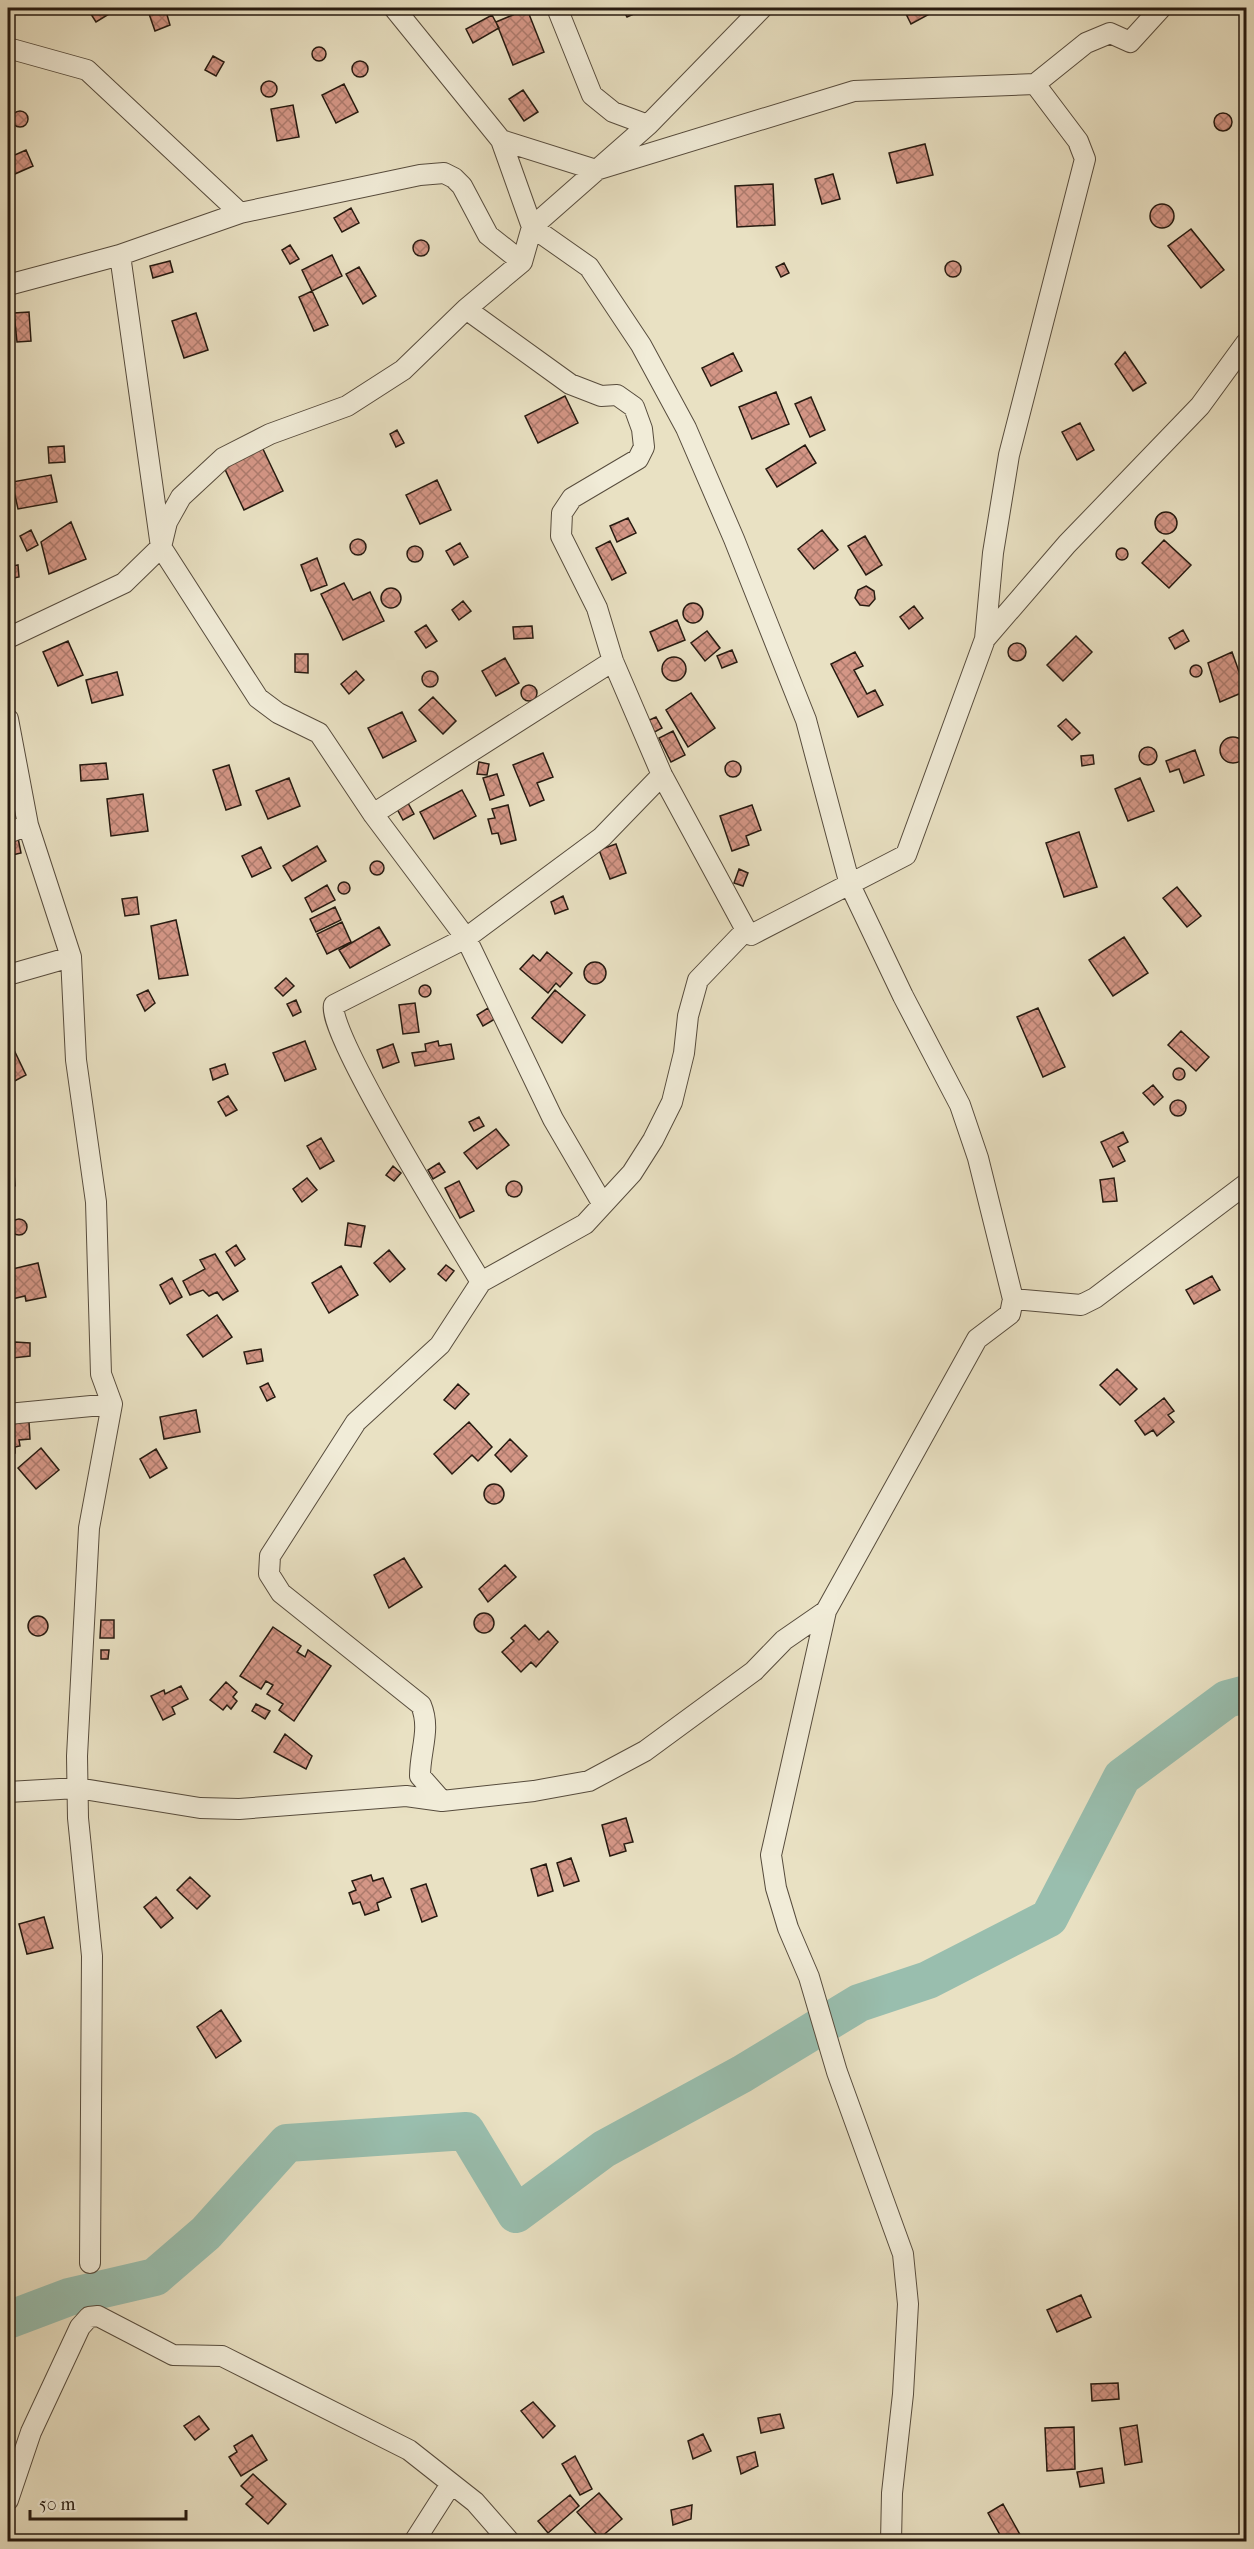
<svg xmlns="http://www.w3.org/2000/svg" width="1254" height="2549" font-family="'IM FELL French Canon',serif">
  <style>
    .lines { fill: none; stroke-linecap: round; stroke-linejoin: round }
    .river { stroke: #99beae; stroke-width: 38 }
    .building { fill: url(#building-cross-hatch); stroke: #261a10; stroke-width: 1.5 }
    .street-casing { stroke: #574c3d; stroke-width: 22 }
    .street { stroke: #f1ecd8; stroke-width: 20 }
  </style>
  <defs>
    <pattern id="building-cross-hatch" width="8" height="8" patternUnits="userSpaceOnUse" patternTransform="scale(1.5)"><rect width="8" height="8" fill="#d49686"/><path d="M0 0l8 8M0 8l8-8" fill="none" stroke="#ac7a6c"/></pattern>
  </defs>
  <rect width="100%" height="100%" fill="#e9e1c3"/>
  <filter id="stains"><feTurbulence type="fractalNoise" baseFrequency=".00333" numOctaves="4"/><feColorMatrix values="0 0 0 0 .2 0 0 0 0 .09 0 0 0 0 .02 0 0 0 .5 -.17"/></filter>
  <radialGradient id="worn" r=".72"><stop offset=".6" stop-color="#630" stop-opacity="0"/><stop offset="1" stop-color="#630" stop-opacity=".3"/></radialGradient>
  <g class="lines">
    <path class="river" d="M8,2320L69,2297L155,2277L206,2233L287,2143L466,2131L516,2214L604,2149L742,2074L859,2003L928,1980L1049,1918L1122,1777L1227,1699L1246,1694"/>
  </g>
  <path class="building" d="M87,8H119L96,22Z
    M147,8H165L170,25L155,31Z
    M622,8H645V9L627,17Z
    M903,8H933L935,11L911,24Z
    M527,9L544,52L513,65L496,22Z
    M492,15L499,28L473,43L466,29Z
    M312 54a7 7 0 1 1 14 0a7 7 0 1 1-14 0Z
    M213,56L224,62L216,76L205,70Z
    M352 69a8 8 0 1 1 16 0a8 8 0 1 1-16 0Z
    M261 89a8 8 0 1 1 16 0a8 8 0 1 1-16 0Z
    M344,84L358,112L336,123L322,95Z
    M523,90L538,112L524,121L509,99Z
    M293,105L299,137L277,141L271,109Z
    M12 119a8 8 0 1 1 16 0a8 8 0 1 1-16 0Z
    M1214 122a9 9 0 1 1 18 0a9 9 0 1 1-18 0Z
    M925,144L933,175L897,183L889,153Z
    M26,150L33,166L8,177V158Z
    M833,174L840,199L822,204L815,179Z
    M773,184L775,225L737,227L735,186Z
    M1150 216a12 12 0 1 1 24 0a12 12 0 1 1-24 0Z
    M351,208L359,223L342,232L334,218Z
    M1191,229L1224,270L1201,288L1168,246Z
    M413 248a8 8 0 1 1 16 0a8 8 0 1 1-16 0Z
    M290,245L299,259L290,264L282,250Z
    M332,255L342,276L312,291L302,270Z
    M170,261L173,272L153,278L150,266Z
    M945 269a8 8 0 1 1 16 0a8 8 0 1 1-16 0Z
    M784,263L789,273L781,277L776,267Z
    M359,267L376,296L363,304L346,274Z
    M312,291L328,325L314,331L299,297Z
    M29,312L31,341L17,342L14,313Z
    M196,313L208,350L184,358L172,321Z
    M1125,352L1146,383L1133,391L1115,364Z
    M733,353L742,371L711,386L702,368Z
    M776,392L789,424L752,439L739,407Z
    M565,396L578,423L538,443L525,416Z
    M811,397L825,430L810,437L795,404Z
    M1080,423L1094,450L1077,460L1062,432Z
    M397,430L404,443L396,447L390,434Z
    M805,445L816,463L777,487L766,469Z
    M64,446L65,462L49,463L48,447Z
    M262,447L283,491L244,510L223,465Z
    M51,475L57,502L18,509L12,482Z
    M437,480L451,510L420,524L406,495Z
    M1155 523a11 11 0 1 1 22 0a11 11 0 1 1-22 0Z
    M628,518L636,533L617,542L610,526Z
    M71,522L86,559L49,574L41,542Z
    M31,530L38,545L27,551L20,536Z
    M822,530L838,550L814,569L798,549Z
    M865,536L882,565L866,575L848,546Z
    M350 547a8 8 0 1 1 16 0a8 8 0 1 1-16 0Z
    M1164,540L1191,565L1169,588L1142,563Z
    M610,541L626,573L612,580L596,548Z
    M460,543L468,557L454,565L446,551Z
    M407 554a8 8 0 1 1 16 0a8 8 0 1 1-16 0Z
    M1116 554a6 6 0 1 1 12 0a6 6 0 1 1-12 0Z
    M317,558L327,585L311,591L301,565Z
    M18,565L19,577L8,579V567Z
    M344,583L353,600L370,592L384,621L343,640L321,594Z
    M866,586L874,591L875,599L869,606L860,605L855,598L858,590Z
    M381 598a10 10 0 1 1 20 0a10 10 0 1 1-20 0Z
    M463,601L471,611L459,620L452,610Z
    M683 613a10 10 0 1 1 20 0a10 10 0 1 1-20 0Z
    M914,606L923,618L909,629L900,617Z
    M677,620L685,640L658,651L650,632Z
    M426,625L437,641L426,648L415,632Z
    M532,626L533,638L514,639L513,627Z
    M1183,630L1189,641L1175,649L1169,638Z
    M707,631L720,648L705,661L691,643Z
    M1076,636L1092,652L1063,681L1047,665Z
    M68,641L83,675L58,686L43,652Z
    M1008 652a9 9 0 1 1 18 0a9 9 0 1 1-18 0Z
    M732,650L737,662L722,668L717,656Z
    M855,652L863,666L854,670L867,694L875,690L883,705L858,717L831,664Z
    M1232,652L1246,691L1220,702L1208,663Z
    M295,654H308V673L295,672Z
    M662 669a12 12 0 1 1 24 0a12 12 0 1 1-24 0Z
    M505,658L519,683L496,696L482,671Z
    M1190 671a6 6 0 1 1 12 0a6 6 0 1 1-12 0Z
    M422 679a8 8 0 1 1 16 0a8 8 0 1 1-16 0Z
    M356,671L364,680L349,694L341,684Z
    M117,672L123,695L92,703L86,680Z
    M521 693a8 8 0 1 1 16 0a8 8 0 1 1-16 0Z
    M691,693L715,728L688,747L666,710Z
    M433,697L456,721L443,734L419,710Z
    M402,712L416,741L383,758L368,728Z
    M656,717L662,728L651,734L645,722Z
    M1066,719L1080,733L1072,740L1058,726Z
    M673,731L685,755L671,762L659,738Z
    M1220 750a13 13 0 1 1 26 0a13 13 0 1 1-26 0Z
    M1139 756a9 9 0 1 1 18 0a9 9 0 1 1-18 0Z
    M1195,750L1204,775L1184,783L1179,769L1170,772L1166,761Z
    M543,753L553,777L537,783L544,800L530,806L513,765Z
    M1093,755L1094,764L1082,766L1081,756Z
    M725 769a8 8 0 1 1 16 0a8 8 0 1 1-16 0Z
    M479,762L489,764L487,775L477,774Z
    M106,763L108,779L81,781L80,765Z
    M229,765L241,805L226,810L213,770Z
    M497,774L504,795L490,800L483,778Z
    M289,778L300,806L268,819L256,791Z
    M1140,778L1154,811L1128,821L1115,789Z
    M462,790L476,816L434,839L420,812Z
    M143,794L148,831L111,836L107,799Z
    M408,803L414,814L403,820L397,809Z
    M508,805L516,840L501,844L498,833L492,834L488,819L495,818L492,809Z
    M752,805L761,830L746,836L749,845L732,851L720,816Z
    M1079,832L1097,887L1064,897L1046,843Z
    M18,838L21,853L8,856V840Z
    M616,844L626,873L610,879L599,850Z
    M317,846L326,861L292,881L283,866Z
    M261,847L271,868L252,877L242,856Z
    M370 868a7 7 0 1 1 14 0a7 7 0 1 1-14 0Z
    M739,869L748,873L743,886L734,883Z
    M338 888a6 6 0 1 1 12 0a6 6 0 1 1-12 0Z
    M327,885L335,900L312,912L305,898Z
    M1177,887L1201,916L1187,927L1163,898Z
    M563,896L568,909L555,914L551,902Z
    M137,897L139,914L125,916L122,899Z
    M335,907L341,920L316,932L310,919Z
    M176,920L188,975L159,979L151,926Z
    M342,922L351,942L327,954L317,934Z
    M379,927L390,945L350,968L339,950Z
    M1124,937L1148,973L1113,996L1089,960Z
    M547,952L572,973L560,987L556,983L548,993L520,969L533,955L540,961Z
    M584 973a11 11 0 1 1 22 0a11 11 0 1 1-22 0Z
    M286,978L294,986L283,996L275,988Z
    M419 991a6 6 0 1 1 12 0a6 6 0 1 1-12 0Z
    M148,990L155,1003L145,1011L137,995Z
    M555,990L585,1015L562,1043L532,1018Z
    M296,1000L301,1012L293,1016L287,1004Z
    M415,1003L419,1032L403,1034L399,1005Z
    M488,1008L495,1019L483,1026L477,1015Z
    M1038,1008L1065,1067L1043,1077L1017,1017Z
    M1181,1031L1209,1057L1196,1071L1168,1045Z
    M305,1041L316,1069L285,1081L273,1053Z
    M438,1041L439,1046L451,1044L454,1059L415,1066L412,1053L426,1051L425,1044Z
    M393,1044L399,1062L383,1068L377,1050Z
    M15,1052L26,1075L9,1084L8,1057Z
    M225,1064L228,1074L213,1080L210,1069Z
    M1173 1074a6 6 0 1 1 12 0a6 6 0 1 1-12 0Z
    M1153,1085L1163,1097L1154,1105L1143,1093Z
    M228,1096L237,1110L226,1116L218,1102Z
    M1170 1108a8 8 0 1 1 16 0a8 8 0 1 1-16 0Z
    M479,1117L484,1126L474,1131L469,1122Z
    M496,1129L509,1145L477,1169L464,1153Z
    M1123,1132L1128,1142L1118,1147L1125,1161L1113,1167L1101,1142Z
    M321,1138L334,1161L320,1169L307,1146Z
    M439,1163L445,1172L433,1179L428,1170Z
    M393,1166L401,1173L394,1181L386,1175Z
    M14,1173L15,1186L8,1191V1177Z
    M307,1178L317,1190L302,1202L293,1189Z
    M1114,1178L1117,1201L1103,1202L1100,1180Z
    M506 1189a8 8 0 1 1 16 0a8 8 0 1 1-16 0Z
    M459,1181L474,1211L460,1218L445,1188Z
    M11 1227a8 8 0 1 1 16 0a8 8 0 1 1-16 0Z
    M348,1223L365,1226L361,1247L345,1245Z
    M236,1245L245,1259L235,1266L226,1252Z
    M389,1250L405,1269L390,1282L374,1263Z
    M215,1254L238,1291L223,1300L217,1292L209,1296L203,1290L190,1295L183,1281L205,1269L200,1260Z
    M38,1263L46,1297L26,1301L25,1296L12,1299L8,1270Z
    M446,1265L454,1271L446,1281L438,1274Z
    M341,1266L358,1295L329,1313L312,1283Z
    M1212,1276L1220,1290L1194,1304L1186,1290Z
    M172,1278L182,1297L170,1304L160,1285Z
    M217,1315L232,1337L203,1357L187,1335Z
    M15,1342L30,1343V1356L13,1358Z
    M261,1349L263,1361L247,1364L244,1352Z
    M1117,1369L1137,1389L1120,1405L1100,1385Z
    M268,1383L275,1397L267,1401L260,1387Z
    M458,1384L469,1394L455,1409L444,1400Z
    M1164,1398L1174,1411L1168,1415L1174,1422L1157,1436L1153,1430L1145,1435L1135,1421Z
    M196,1410L200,1432L164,1439L160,1417Z
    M29,1422L30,1439L19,1440L20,1446L15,1447V1453H8V1423Z
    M469,1422L492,1447L478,1461L472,1455L452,1474L434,1454Z
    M510,1439L527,1456L511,1472L495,1455Z
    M41,1448L59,1470L36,1489L18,1468Z
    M156,1449L167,1468L150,1478L140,1459Z
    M484 1494a10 10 0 1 1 20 0a10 10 0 1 1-20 0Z
    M404,1558L422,1587L389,1608L374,1575Z
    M505,1565L516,1577L488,1602L479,1589Z
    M474 1623a10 10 0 1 1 20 0a10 10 0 1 1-20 0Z
    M28 1626a10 10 0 1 1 20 0a10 10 0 1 1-20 0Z
    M101,1620H114V1638H100Z
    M525,1625L539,1640L548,1631L558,1642L536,1667L531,1662L521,1672L502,1652L514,1641L511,1638Z
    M273,1627L301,1646L297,1652L305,1657L308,1650L331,1666L294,1721L279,1710L283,1704L267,1694L273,1685L266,1681L261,1689L240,1676Z
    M101,1650H109L108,1659H101Z
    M226,1682L237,1692L233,1697L237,1701L231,1709L227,1705L223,1710L210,1700Z
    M181,1686L188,1699L172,1707L175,1714L163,1720L151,1696L164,1690L165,1694Z
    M256,1704L270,1711L265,1719L252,1711Z
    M285,1734L312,1756L306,1769L274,1752Z
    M626,1818L633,1842L624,1844L626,1851L610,1856L602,1825Z
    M571,1858L579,1881L564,1886L557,1863Z
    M546,1864L553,1891L538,1896L531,1869Z
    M371,1875L373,1881L383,1878L391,1897L377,1903L379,1910L365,1915L360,1902L353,1904L349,1893L356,1890L352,1881Z
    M190,1877L210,1896L197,1909L177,1890Z
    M426,1884L437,1916L422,1922L411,1889Z
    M156,1897L173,1918L161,1928L144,1907Z
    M44,1917L53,1948L27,1954L19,1924Z
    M221,2010L241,2041L216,2058L197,2027Z
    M1081,2295L1091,2317L1057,2332L1047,2310Z
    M1118,2383L1119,2399L1092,2401L1091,2384Z
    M533,2402L555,2426L543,2438L521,2411Z
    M780,2414L784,2428L761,2433L758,2418Z
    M199,2416L209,2429L195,2440L184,2426Z
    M1137,2425L1142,2462L1125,2465L1120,2428Z
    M1074,2427L1075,2469L1047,2471L1045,2428Z
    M703,2434L711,2451L693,2459L688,2441Z
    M252,2435L267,2460L241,2476L229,2457L237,2452L234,2446Z
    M755,2452L758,2466L741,2474L737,2457Z
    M575,2456L592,2489L580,2495L562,2464Z
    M1102,2468L1104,2483L1080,2487L1077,2472Z
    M253,2474L286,2504L268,2524L246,2504L253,2497L241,2486Z
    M599,2493L622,2519L600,2538L577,2512Z
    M570,2495L579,2506L548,2533L538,2521Z
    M1003,2504L1023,2540L1021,2542H1004L988,2513Z
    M692,2505L691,2519L673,2525L671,2510Z"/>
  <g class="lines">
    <g class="street-casing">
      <path id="street" d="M394,8L501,140L532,227L589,267L641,345L686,428L734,539L806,720L850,885L903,996L960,1105L978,1158L1013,1299L1010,1314L977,1339L826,1611L771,1855L776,1888L788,1928L809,1977L837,2072L903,2254L908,2304L903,2394L892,2493L891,2542
        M557,8L592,95L613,112L648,125
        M8,48L87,70L240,213
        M501,140L596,170L854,91L1035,84L1086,43L1110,33L1130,42L1161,8
        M8,285L120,255L240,213L420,175L444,173L454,178L462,186L488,235L522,262
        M466,309L570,384L601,396L617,395L634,407L642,429L644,447L638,459L572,498L562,513L561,536L597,608L613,661L662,775L746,930
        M8,638L124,583L161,547L120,255
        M985,639L1067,544L1200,406L1246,343
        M8,719L28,825L71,957L76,1060L96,1202L101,1374L112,1404L89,1528L77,1756L78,1818L92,1956L90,2263
        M373,814L613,661
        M8,833L28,825
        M8,975L71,957
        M602,1203L553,1119L466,938L373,814L319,733L278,713L258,698L161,547L167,522L181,497L223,458L270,434L347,406L403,370L466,309L522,262L532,227L648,125L762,8
        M481,1282C460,1247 325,1030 334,1005L466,938L602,837L662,775
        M1013,1299L1081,1305L1095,1298L1246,1184
        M8,1414L112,1404
        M8,1792L77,1788L200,1808L239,1809L406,1796L442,1801L534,1791L589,1781L645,1751L754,1671L784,1640L826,1611
        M442,1801L420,1776C420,1750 431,1729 421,1705L281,1593L269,1574L270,1556L356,1422L440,1345L481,1282L585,1224L632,1173L653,1140L672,1102L684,1053L688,1016L698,980L746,930L751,935L906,855L985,639L993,553L1009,455L1085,159L1078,141L1035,84
        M8,2500L31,2432L80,2327L89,2317L98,2316L173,2355L222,2356L409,2450L475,2502L510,2542
        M414,2542L451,2484"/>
    </g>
    <use href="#street" class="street"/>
  </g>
  <rect width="1254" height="2549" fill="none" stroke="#e9e1c3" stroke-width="30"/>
  <rect x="9" y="9" width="1236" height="2531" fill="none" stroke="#261a10" stroke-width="3"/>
  <rect x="15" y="15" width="1224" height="2519" fill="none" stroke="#261a10" stroke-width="1.5"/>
  <path d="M30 2510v9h156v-9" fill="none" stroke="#261a10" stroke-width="3"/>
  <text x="39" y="2510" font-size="18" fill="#261a10" stroke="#f1ecd8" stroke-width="4.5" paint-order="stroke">50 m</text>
  <rect width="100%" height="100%" filter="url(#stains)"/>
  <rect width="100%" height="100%" fill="url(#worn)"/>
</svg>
